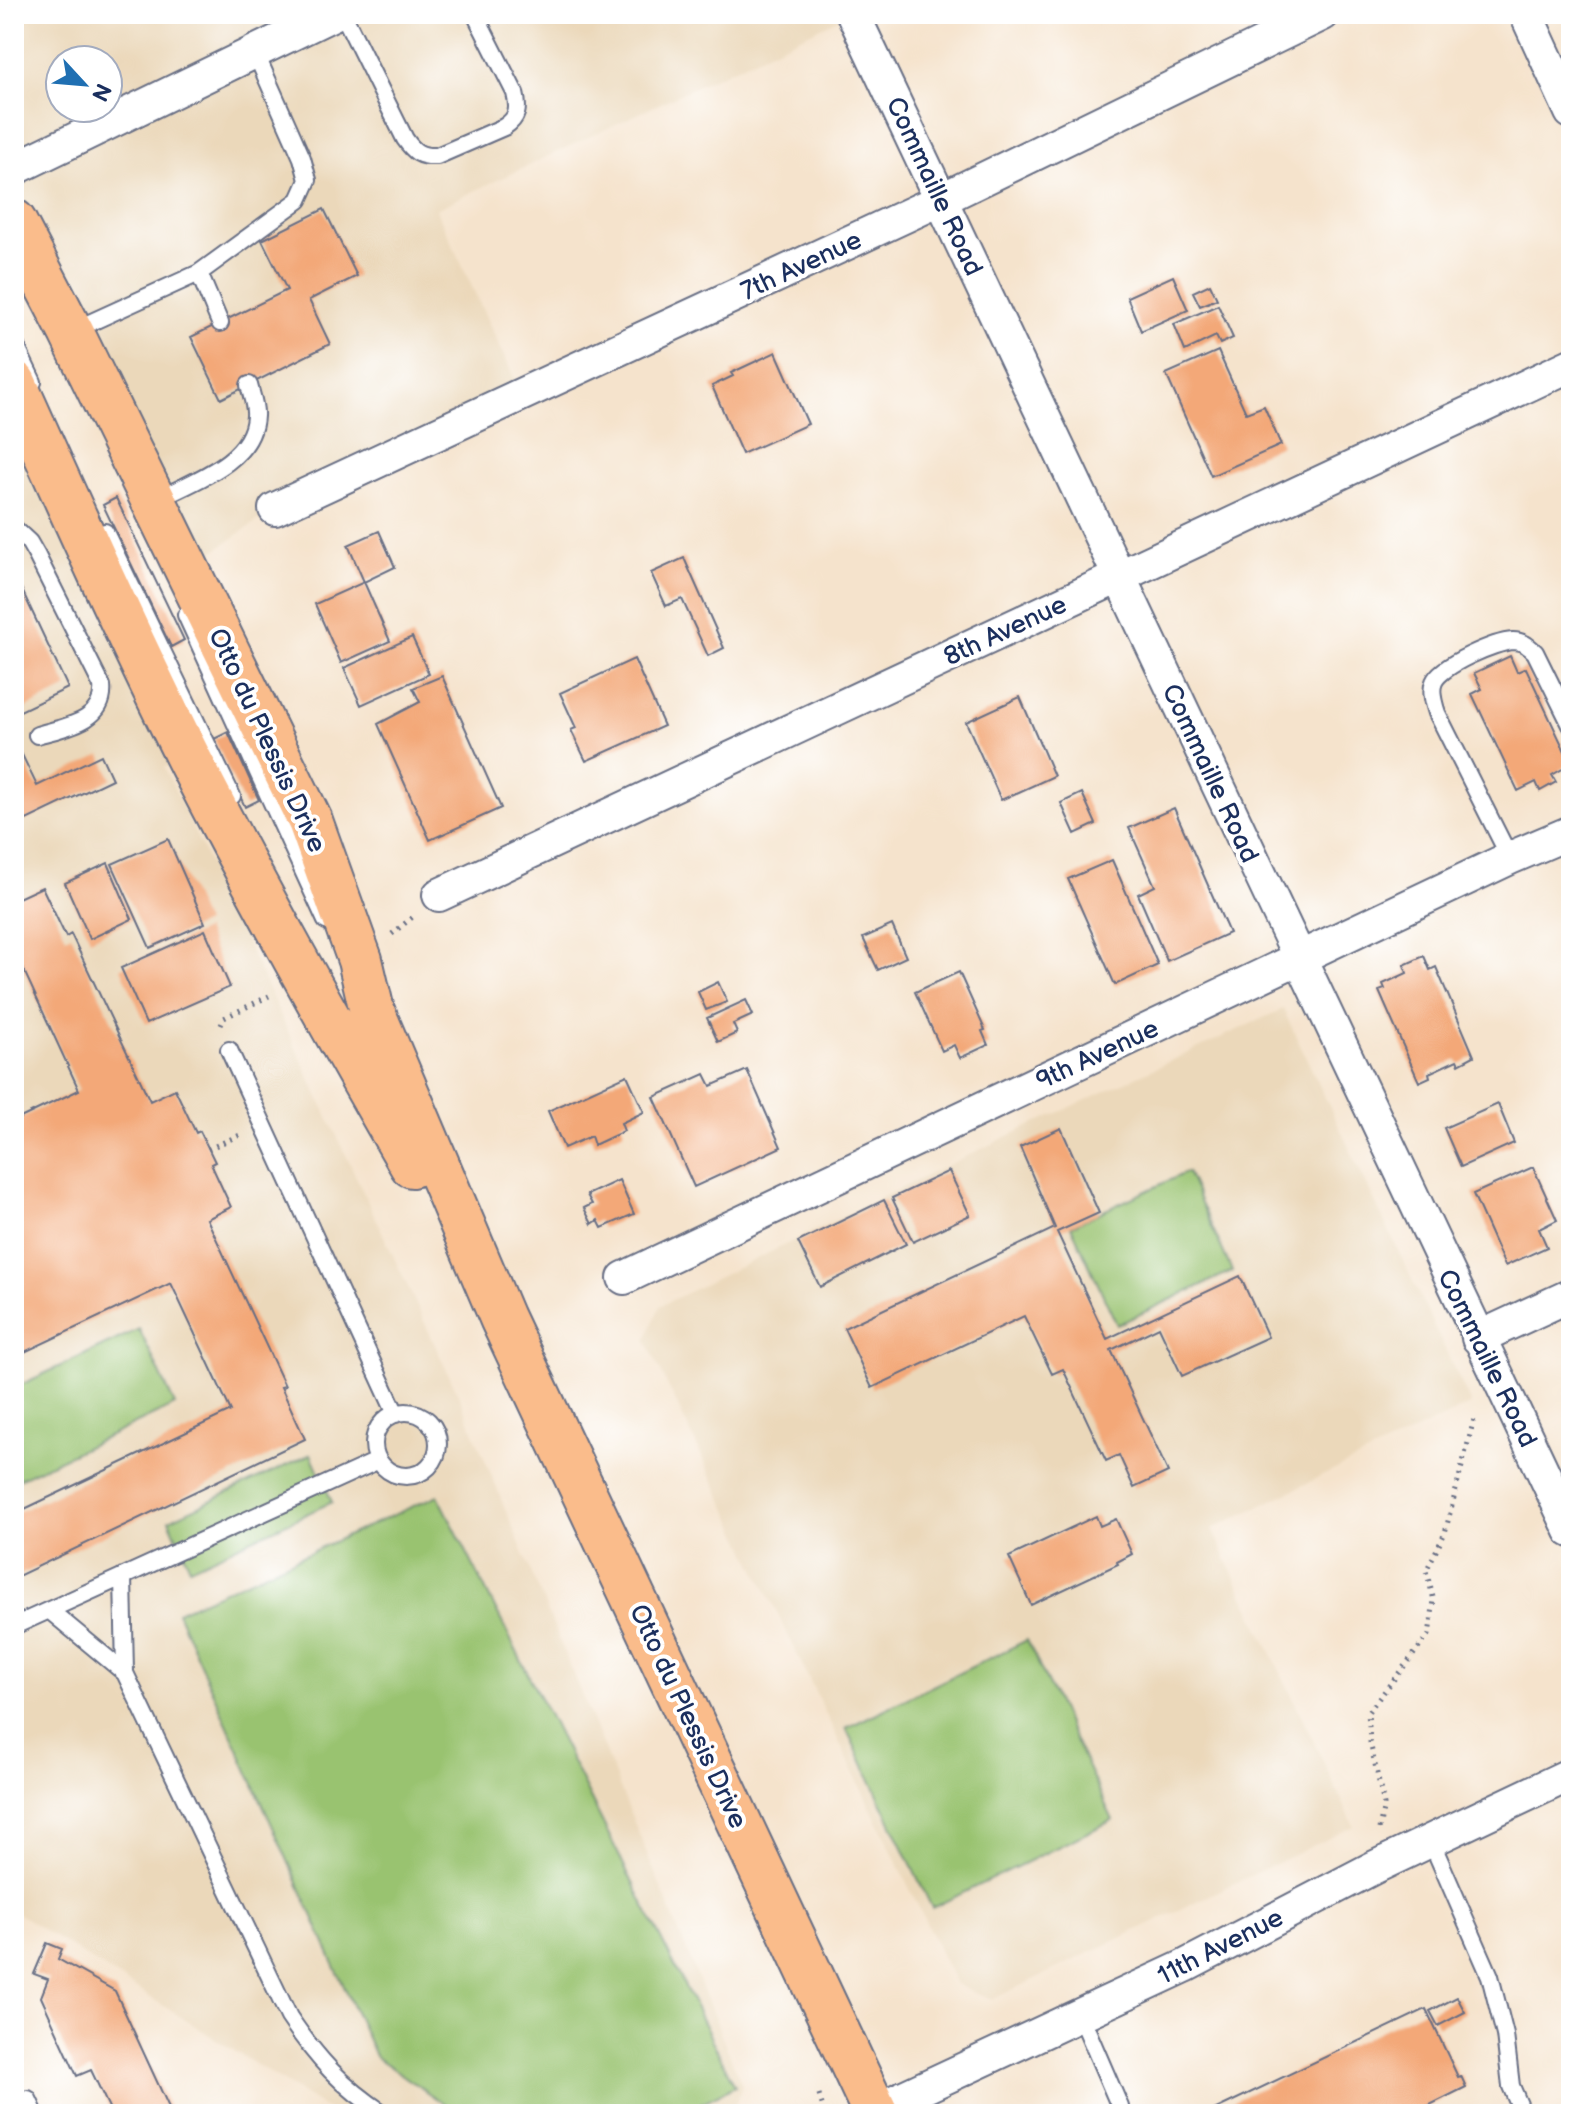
<svg xmlns="http://www.w3.org/2000/svg" width="1585" height="2128" font-family="'Balsamiq Sans',sans-serif">
  <style>
    .built { fill: #ebd8ba; fill-rule: evenodd }
    .green { fill: #99c36f; stroke: #5a7966; stroke-width: 2 }
    .building { fill: #f3a878 }
    .lines { fill: none; stroke-linecap: round; stroke-linejoin: round }
    .lane-casing { stroke: #676e84; stroke-width: 20 }
    .street-casing { stroke: #676e84; stroke-width: 36 }
    .primary-casing { stroke: #676e84; stroke-width: 48 }
    .path { stroke: #676e84; stroke-width: 5; stroke-dasharray: 2 6; stroke-linecap: butt }
    .lane { stroke: #fff; stroke-width: 16 }
    .street { stroke: #fff; stroke-width: 32 }
    .primary { stroke: #fabc8b; stroke-width: 44 }
    .labels { text-anchor: middle; stroke-width: 8; stroke-linejoin: round; paint-order: stroke }
    .street-label { font-size: 26px; fill: #1b2f5e; stroke: #fff }
  </style>
  <rect width="100%" height="100%" fill="#fff"/>
  <filter id="ink" filterUnits="userSpaceOnUse"><feTurbulence type="fractalNoise" baseFrequency=".0125" numOctaves="2"/><feDisplacementMap in="SourceGraphic" scale="16" xChannelSelector="R" yChannelSelector="G"/><feConvolveMatrix kernelMatrix="1 2 1 2 8 2 1 2 1" color-interpolation-filters="sRGB"/></filter>
  <filter id="wash" filterUnits="userSpaceOnUse"><feTurbulence type="fractalNoise" baseFrequency=".006" numOctaves="4" result="noise"/><feDisplacementMap in="SourceGraphic" scale="32" xChannelSelector="R" yChannelSelector="G"/><feGaussianBlur stdDeviation="1.8" result="paint"/><feColorMatrix in="noise" values="0 0 0 0 0 0 0 0 0 0 0 0 0 0 0 0 0 1.4 0 .05"/><feComposite in="paint" operator="in"/></filter>
  <g filter="url(#wash)">
    <rect width="100%" height="100%" fill="#f5e3cc"/>
    <path class="built" d="M14,14H849L436,209L522,395L275,509L176,577L14,222ZM60,60H108V108H60Z
      M14,383L191,762L164,767L458,1394L742,2085L733,2114H334L14,1911Z
      M1283,1009L1471,1404L1212,1529L1354,1826L993,1999L956,1985L646,1340L660,1306L1006,1137Z"/>
    <path class="green" d="M1187,1172L1232,1271L1117,1325L1071,1226Z
      M139,1329L175,1405L19,1479L14,1468V1388Z
      M311,1454L332,1502L190,1568L169,1520Z
      M438,1495L735,2086L680,2114H459L375,2056L177,1612Z
      M1027,1640L1113,1820L932,1908L846,1728Z"/>
    <g id="blocks">
      <path class="building" d="M324,209L357,276L309,300L330,344L221,399L191,337L287,290L262,240Z
        M1173,276L1188,310L1141,331L1127,297Z
        M1210,284L1217,299L1200,306L1193,292Z
        M1218,305L1233,338L1220,344L1216,336L1185,351L1174,324Z
        M1218,351L1246,413L1264,406L1281,445L1211,476L1166,374Z
        M776,352L808,424L742,454L712,386L733,376L731,373Z
        M116,498L184,640L171,647L103,505Z
        M379,531L395,567L364,582L348,545Z
        M684,558L724,648L708,656L682,599L666,606L651,573Z
        M14,573L68,688L14,714Z
        M364,582L390,641L341,663L315,604Z
        M412,637L429,674L361,705L344,668Z
        M1510,656L1517,672L1526,668L1571,764L1552,775L1556,782L1540,791L1536,782L1518,791L1472,694L1482,689L1474,673Z
        M634,659L664,726L586,761L571,730L576,728L560,693Z
        M442,676L501,808L430,840L378,724L420,702L413,688Z
        M1020,697L1054,776L1001,800L966,722Z
        M228,732L259,800L245,807L214,739Z
        M14,738L37,786L101,755L112,779L14,826Z
        M1082,793L1096,824L1075,834L1061,803Z
        M1174,808L1229,933L1167,961L1138,894L1155,886L1129,828Z
        M168,839L205,923L150,948L112,864Z
        M1112,860L1158,965L1115,985L1068,879Z
        M108,863L132,919L90,939L65,883Z
        M42,887L66,937L71,934L150,1101L175,1089L196,1133L200,1131L215,1162L211,1164L231,1207L207,1219L285,1386L281,1387L305,1439L14,1578V1514L231,1411L171,1283L14,1357V1121L79,1090L20,962L14,965V900Z
        M892,925L906,957L878,970L863,938Z
        M205,930L230,987L146,1024L121,968Z
        M1424,956L1430,970L1436,967L1474,1056L1459,1064L1457,1060L1429,1073L1430,1077L1419,1082L1379,991L1385,989L1383,984L1407,973L1404,965Z
        M959,972L985,1030L982,1031L988,1045L960,1058L954,1045L942,1051L915,992Z
        M718,982L727,1002L706,1010L698,992Z
        M746,1000L753,1015L733,1024L737,1033L718,1042L707,1018Z
        M747,1070L781,1147L694,1187L654,1097L705,1074L711,1086Z
        M627,1075L644,1112L621,1123L624,1131L594,1145L591,1136L564,1148L548,1111Z
        M1498,1104L1514,1143L1461,1167L1444,1128Z
        M1061,1128L1099,1213L1057,1232L1107,1339L1240,1276L1268,1337L1182,1376L1159,1327L1111,1350L1168,1472L1134,1488L1119,1455L1106,1461L1063,1369L1052,1374L1024,1316L872,1388L844,1328L1055,1228L1020,1147Z
        M1533,1167L1557,1220L1539,1229L1547,1247L1505,1266L1473,1194Z
        M949,1171L970,1215L913,1242L892,1198Z
        M619,1180L634,1214L602,1228L598,1220L592,1224L584,1208L592,1204L587,1195Z
        M884,1200L906,1244L820,1287L798,1242Z
        M1096,1516L1100,1526L1116,1519L1132,1554L1117,1562L1118,1564L1031,1605L1009,1557Z
        M47,1943L62,1949L58,1959L115,1991L172,2114H112L91,2070L77,2076L41,1997L48,1979L34,1974Z
        M1457,1997L1465,2012L1438,2026L1430,2011Z
        M1426,2009L1458,2077L1461,2076L1466,2087L1416,2112L1414,2108L1402,2114H1216L1214,2110Z"/>
    </g>
  </g>
  <g filter="url(#ink)">
    <use href="#blocks" fill-opacity="0" stroke="#676e84" stroke-width="2"/>
    <g class="lines">
      <g class="lane-casing">
        <path id="lane" d="M343,14L405,139C414,152 420,157 437,156L504,127C518,118 519,109 515,93L475,14
          M199,273L220,323
          M74,330L199,273L299,200L308,180L302,158L255,52
          M14,342L33,382
          M155,501C190,482 253,463 255,416C256,406 251,394 249,385
          M14,528L29,542L37,556L102,686C106,722 64,727 37,735
          M105,532L232,796
          M186,615L326,921
          M1510,858L1437,713C1434,704 1430,691 1434,682C1441,665 1495,642 1513,641C1523,641 1528,646 1535,652L1571,725
          M229,1050L396,1414
          M374 1444a32 32 0 1 1 64 0a32 32 0 1 1-64 0Z
          M49,1610L125,1673L123,1576
          M14,1626L377,1461
          M125,1673L289,2017C318,2060 341,2085 384,2114
          M1431,1841L1490,1976L1505,2035L1511,2086L1523,2114
          M1080,2014L1120,2107V2114
          M28,2099L35,2114"/>
      </g>
      <g class="street-casing">
        <path id="street" d="M853,14L1571,1531
          M1526,14L1571,112
          M14,169L333,14
          M275,509L942,199L1323,14
          M439,895L1571,365
          M624,1278L1510,858L1571,832
          M1478,1338L1571,1295
          M867,2114L1185,1966L1373,1868L1571,1774"/>
      </g>
      <g class="primary-casing">
        <path id="primary" d="M14,222L71,332L310,821L360,960L372,1011L502,1318L876,2114
          M14,383C71,510 128,637 190,761C260,898 335,1032 412,1165"/>
      </g>
      <path class="path" d="M392,934L415,915
        M221,1025L224,1018L269,996
        M208,1149L240,1135
        M1379,1829L1384,1805L1370,1742L1368,1712L1429,1635L1434,1600L1426,1571L1445,1533L1475,1415
        M819,2095L825,2114"/>
      <use href="#lane" class="lane"/>
      <use href="#street" class="street"/>
      <use href="#primary" class="primary"/>
    </g>
  </g>
  <g class="labels">
    <g class="street-label">
      <text transform="translate(935 186) rotate(65)" y="9">Commaille Road</text>
      <text transform="translate(801 265) rotate(-25)" y="9">7th Avenue</text>
      <text transform="translate(1005 630) rotate(-25)" y="9">8th Avenue</text>
      <text transform="translate(268 740) rotate(65)" y="9">Otto du Plessis Drive</text>
      <text transform="translate(1211 773) rotate(65)" y="9">Commaille Road</text>
      <text transform="translate(1097 1054) rotate(-25)" y="9">9th Avenue</text>
      <text transform="translate(1488 1358) rotate(64)" y="9">Commaille Road</text>
      <text transform="translate(689 1716) rotate(65)" y="9">Otto du Plessis Drive</text>
      <text transform="translate(1220 1946) rotate(-27)" y="9">11th Avenue</text>
    </g>
  </g>
  <rect width="1585" height="2128" fill="none" stroke="#fff" stroke-width="48"/>
  <g transform="translate(84 84) rotate(116)"><circle r="38" fill="#ffffff" stroke="#a4acbf" stroke-width="2"/>
  <path d="M0-6L14 30L0 20L-14 30Z" fill="#1f6fb2"/>
  <text y="-12" font-size="22" font-weight="bold" text-anchor="middle" fill="#1b2f5e">N</text>
  </g>
</svg>
